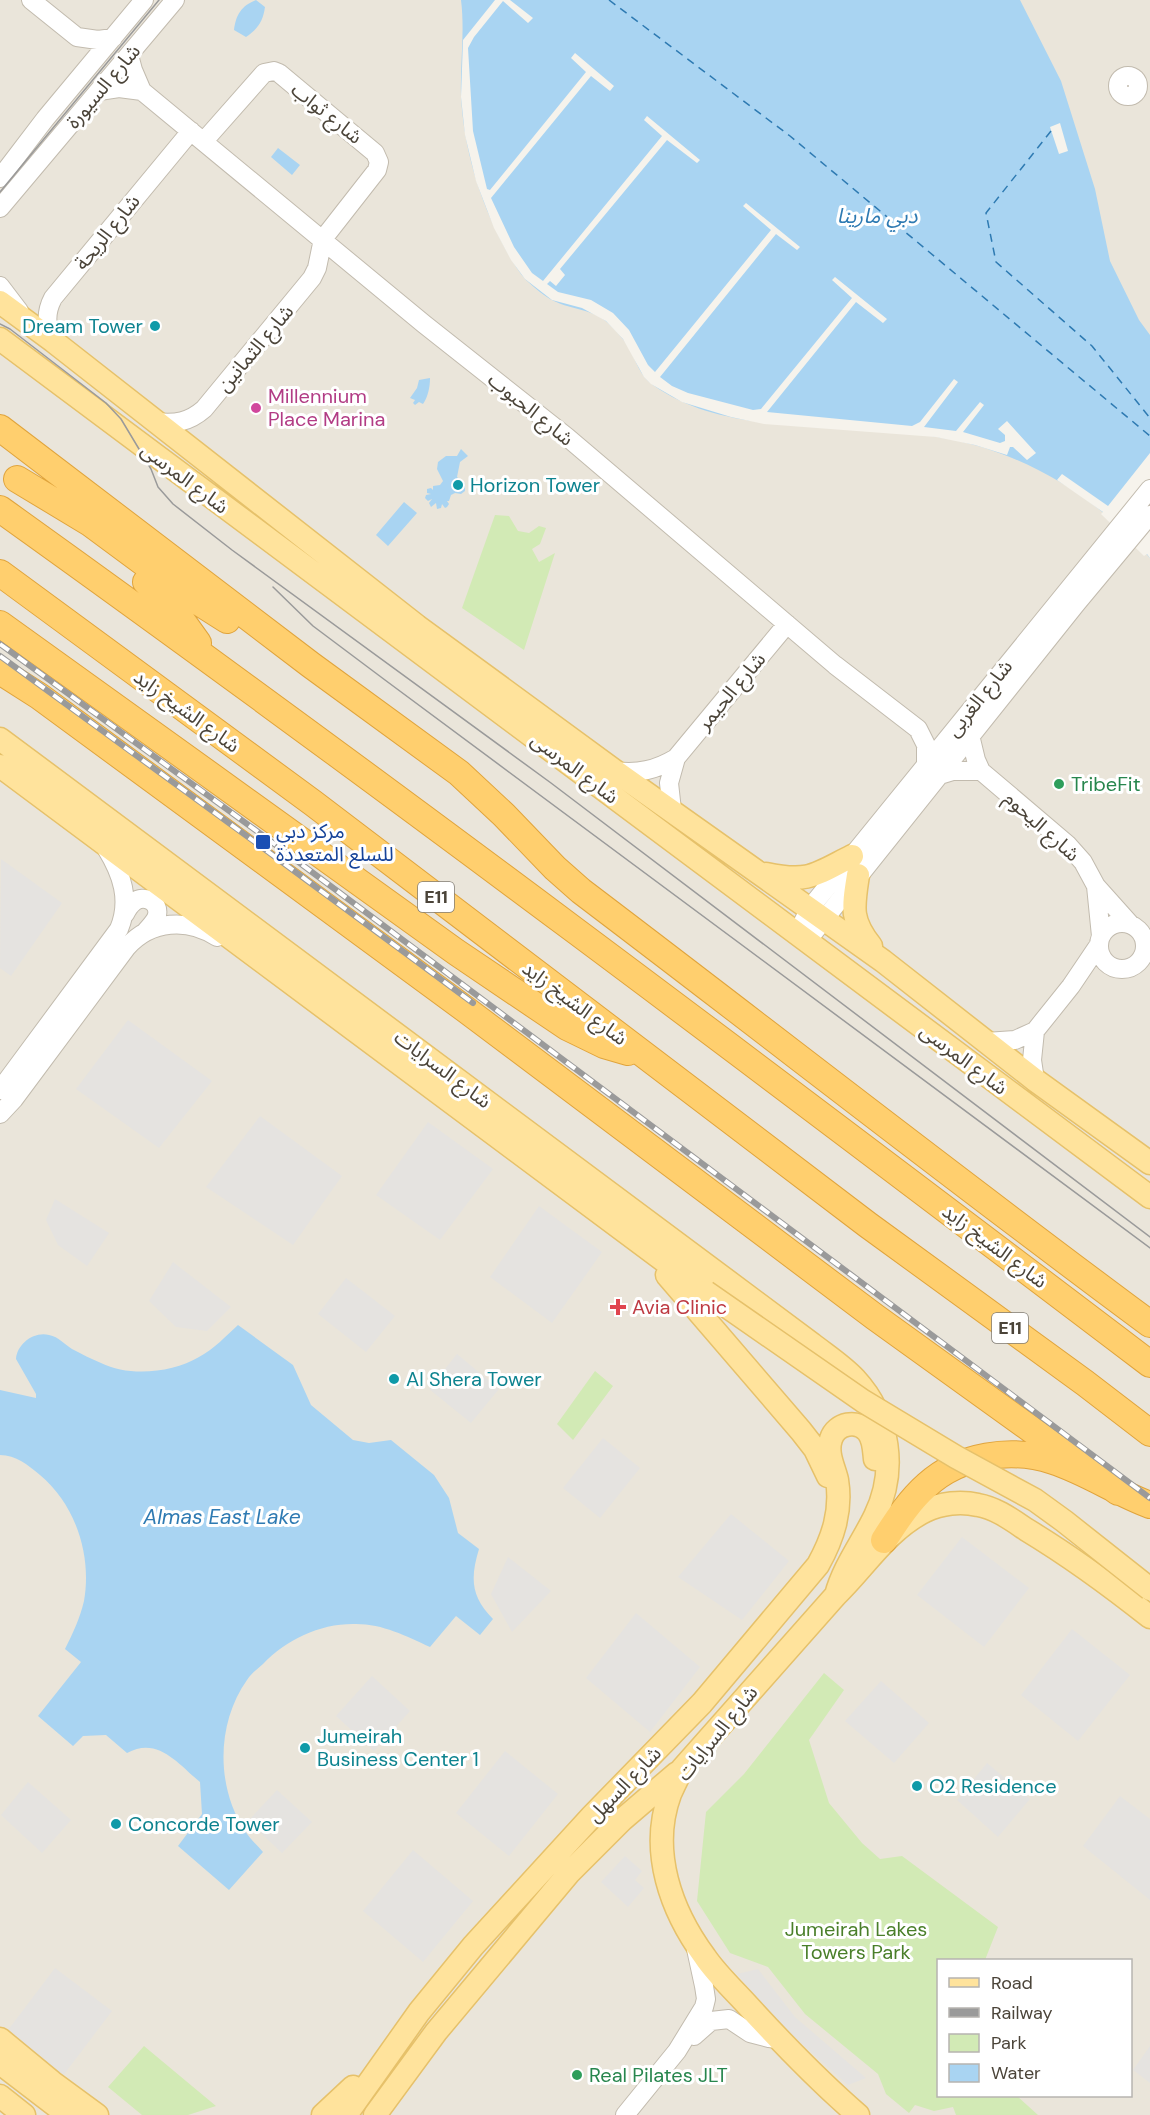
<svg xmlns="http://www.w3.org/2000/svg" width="1150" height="2115" font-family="'DM Sans','Noto Sans Arabic',sans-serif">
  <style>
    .residential { fill: #eae5da; fill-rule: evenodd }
    .green { fill: #d2eab5 }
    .parking { fill: #e5e3e0 }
    .water { fill: #a9d4f2 }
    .pier { fill: #f6f3ec }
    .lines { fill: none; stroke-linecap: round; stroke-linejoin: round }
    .ferry { stroke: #2e7ab2; stroke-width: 1.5; stroke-dasharray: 8 6; stroke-linecap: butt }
    .minor-casing { stroke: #c2bbae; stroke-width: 20 }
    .major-casing { stroke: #e6c16a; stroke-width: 25 }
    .highway-casing { stroke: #e0a43c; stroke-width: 28 }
    .minor { stroke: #fff; stroke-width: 18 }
    .major { stroke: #ffe39c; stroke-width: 22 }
    .highway { stroke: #ffcf6e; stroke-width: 26 }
    .tram { stroke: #9a9a9a; stroke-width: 1.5 }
    .rail-casing { stroke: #9a9a9a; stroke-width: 6 }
    .rail { stroke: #fff; stroke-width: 4; stroke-dasharray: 11; stroke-linecap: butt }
    .major-bridge-casing { stroke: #e6c16a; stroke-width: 25; stroke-linecap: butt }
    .major-bridge { stroke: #ffe39c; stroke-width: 22 }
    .culture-dot { fill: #0f9aa8; stroke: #fff; stroke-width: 2 }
    .hotel-dot { fill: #d1479c; stroke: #fff; stroke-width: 2 }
    .leisure-dot { fill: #2e9e5b; stroke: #fff; stroke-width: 2 }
    .transit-dot { fill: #1a4fb4; stroke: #fff; stroke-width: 2 }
    .health-dot { fill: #e0444e; stroke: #fff; stroke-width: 2 }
    .labels { text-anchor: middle; stroke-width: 6; stroke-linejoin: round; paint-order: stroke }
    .shield { fill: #fff; stroke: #817c74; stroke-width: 1.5 }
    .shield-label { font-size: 18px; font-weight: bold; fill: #4b4439 }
    .street-label { font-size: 20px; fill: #4b4439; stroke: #fff }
    .culture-label { font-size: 20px; fill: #0d838f; stroke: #fff; text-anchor: start }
    .hotel-label { font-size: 20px; fill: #b23c85; stroke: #fff; text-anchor: start }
    .leisure-label { font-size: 20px; fill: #27864d; stroke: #fff; text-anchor: start }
    .transit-label { font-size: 20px; fill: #164399; stroke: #fff; text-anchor: start }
    .health-label { font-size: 20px; fill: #be3a42; stroke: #fff; text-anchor: start }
    .park-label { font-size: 20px; fill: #4a7f2a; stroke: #fff }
    .water-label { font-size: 21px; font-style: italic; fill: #2e7ab2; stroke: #fff }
  </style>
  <rect width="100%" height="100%" fill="#f6f3ec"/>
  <path class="residential" d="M0,0H1150V2115H0ZM938,1960H1130V2096H938Z"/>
  <path class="green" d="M495,515L509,516L518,531L529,533L539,526L546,528L540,544L532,549L539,562L555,553L524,650L462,608Z
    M595,1371L613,1386L573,1440L557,1424Z
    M824,1673L844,1690L809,1740L829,1803L862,1843L880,1859L902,1856L998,1927L985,1960H938V2096H1017L1038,2115H956L953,2107L934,2111L915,2105L909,2113L886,2094L878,2074L805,2014L768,1967L730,1953L697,1901L706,1812L744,1774Z
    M144,2046L216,2106L188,2115H142L108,2087Z"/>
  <path class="parking" d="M1,859L62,903L11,976L0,968Z
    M128,1020L212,1081L159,1148L76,1089Z
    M260,1116L342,1176L293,1245L206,1187Z
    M428,1122L493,1169L440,1240L376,1195Z
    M55,1199L109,1233L87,1266L58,1245L46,1220Z
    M539,1206L602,1252L552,1323L490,1277Z
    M173,1262L231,1307L207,1331L176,1327L149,1301Z
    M346,1278L395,1316L366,1352L318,1314Z
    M457,1354L499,1389L471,1423L429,1389Z
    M603,1438L640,1468L600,1518L563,1488Z
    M731,1514L789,1561L742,1620L678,1577Z
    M962,1537L1029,1588L984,1647L917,1595Z
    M508,1557L551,1591L512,1632L491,1594Z
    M636,1613L700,1667L650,1732L586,1678Z
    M1072,1629L1130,1675L1078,1741L1021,1695Z
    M372,1676L410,1711L374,1751L336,1716Z
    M881,1681L929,1723L894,1763L845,1721Z
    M505,1751L558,1794L509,1856L456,1813Z
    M987,1763L1030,1799L998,1837L957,1800Z
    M28,1782L71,1820L42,1853L1,1815Z
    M277,1790L312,1822L282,1853L248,1821Z
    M1120,1796L1150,1819V1900L1083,1846Z
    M413,1850L473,1901L423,1962L363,1911Z
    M625,1856L642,1871L635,1880L644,1888L628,1907L601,1882Z
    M55,1968L112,2011L62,2077L5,2034Z
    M758,1969L795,2017L866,2078L848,2085L781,2025L737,1974Z
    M1150,2046V2083L1133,2070Z"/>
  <path class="water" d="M256,0L265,7C263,21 258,29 246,37L234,30C236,15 241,6 256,0Z
    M461,0H1020L1061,81L1095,189L1110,261L1139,320L1150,335V558C1098,498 1027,454 949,439C904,430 858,430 813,427C758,423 699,418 653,385C639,375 637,362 629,348C624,339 617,332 609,324C594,309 572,310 554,301C545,297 534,287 526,280C517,270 510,257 504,246C479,199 464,149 461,96C460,64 465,32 461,0Z
    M278,148L300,165L292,175L271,157Z
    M430,378C430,387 428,397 423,404L419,402L415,405L413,403L415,400L410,398L417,388L419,380Z
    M461,449L468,456L460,462L457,477L465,484V491L461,494L455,493L451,495L449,501H447L449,504L447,507L445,508L442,504L441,508L437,509L436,503L431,507L429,503L432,499L428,501L425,498L426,495L431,494L427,493V489L431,488L433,490V486L440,485L443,481L437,469L438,462L446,456H457Z
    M404,502L417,513L388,546L376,535Z
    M238,1325L293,1365L311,1405L353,1440L369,1443L391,1440L434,1475L449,1498L458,1533L479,1549C470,1579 471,1596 493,1619L480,1635L456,1616L430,1647C406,1636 383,1624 356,1624C321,1623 287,1639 263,1664C257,1669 251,1674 247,1680C216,1724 216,1787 245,1831C250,1839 257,1845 263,1852L229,1890L178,1846L202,1814L200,1782C178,1764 158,1736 127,1753L106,1735L83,1736L73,1746L38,1716L81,1662L65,1649C73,1633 80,1618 84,1601C92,1556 76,1505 40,1475C28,1465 16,1455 0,1455V1390L36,1398V1394L16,1359C17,1344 34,1331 49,1335C59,1337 64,1344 72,1349C82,1354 91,1359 101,1363C129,1377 172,1373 199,1357C214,1349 226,1336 238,1325Z"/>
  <path class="pier" d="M495,0H510L533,18L528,23L503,1L474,37L468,48L473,131L487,189L490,190L586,72L571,58L575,53L614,86L610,91L591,76L491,198L514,247L532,273L543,281L662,136L644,120L647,116L700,160L697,163L667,140L560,269L565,275L556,286L550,281L547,284L558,292L591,300L613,313L629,330L648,365L655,372L771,230L743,206L746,203L800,247L797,250L776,234L660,377L672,386L688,393L753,410L761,409L852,298L832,280L835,277L887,319L883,323L856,302L767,412L912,426L920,422L954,379L958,382L924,427L956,431L980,402L984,405L963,432L1000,443L1005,441V435L998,429L1007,421L1036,453L1027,460L1013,447H1010L1007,455L975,445L936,437L764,424L731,417L682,402L651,384L644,377L623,339L606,321L582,308L552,300L525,279L511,260L494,228L476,181L465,135L461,97L463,40Z
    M1060,123L1068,151L1059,154L1050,127Z
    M1150,453V558L1147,554L1144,556L1101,514L1103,512L1057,480L1062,474L1108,506Z"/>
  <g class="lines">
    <path class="ferry" d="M609,0L790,136L1150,436
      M1051,131L986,213L996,262L1092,346L1150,418"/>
    <g class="minor-casing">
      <path id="minor" d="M31,0L77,37L98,40L113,38
        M129,55L133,70L142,91L424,324L567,437L835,665L918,729L926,745V763
        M1118 86a10 10 0 1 1 20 0a10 10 0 1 1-20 0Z
        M99,91L119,88L142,91
        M0,178L45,119L144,0
        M0,208L175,0
        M0,286L19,311
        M53,341C46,326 45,313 53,298L191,131
        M156,422C176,424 189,422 204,409L312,278L317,268L323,239L377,170L379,162L375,153L279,73L274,71L264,73L204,141
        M970,735L976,760L981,771L1067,844L1083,862L1096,886L1130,924
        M615,771C638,774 656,770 676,758L787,624
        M940,775L953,771H981
        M672,810L669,783L676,758
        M1096,886L1101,936
        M125,914C127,910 130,905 134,902C144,894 160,902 157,915C156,921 150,926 146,931
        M1099 946a23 23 0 1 1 46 0a23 23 0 1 1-46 0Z
        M801,937L803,922L810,908L1150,489
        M807,941L1076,604L1150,515
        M1035,1031L1032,1060L1035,1080
        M986,1042L1015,1040L1035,1031L1071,986L1098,946
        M0,1090L119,929C131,900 122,874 106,848
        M0,1114L14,1099L127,947C151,920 188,918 217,937
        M694,2036L711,2021L729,2019L750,2033L769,2038L778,2039
        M625,2115L677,2051L704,2007L706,1999L704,1986L696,1949"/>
    </g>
    <g class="major-casing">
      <path id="major" d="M0,302L53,341L417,626L615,771L883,961L1035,1080L1150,1163
        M0,339L1150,1197
        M0,739L812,1344C826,1355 843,1366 855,1379C890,1417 897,1471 875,1516C862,1543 844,1566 836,1595
        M0,766L706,1292
        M766,874C809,883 815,875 852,856
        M858,875C853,907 850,920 871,946
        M667,1275L801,1431L815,1449L828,1476
        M0,2039L52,2082L97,2115
        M0,2063L68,2115
        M0,2096L24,2115
        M323,2115L353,2087
        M346,2115L419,2012L473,1946L592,1816L702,1703L818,1565C833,1538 842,1511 837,1480C834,1467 826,1453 831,1439C836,1423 858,1419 868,1432C874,1439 874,1450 875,1459
        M375,2115L436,2032L569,1873L622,1820L677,1773
        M858,2115C820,2082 785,2046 751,2009C736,1992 718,1976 705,1957C671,1911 649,1851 670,1794C674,1785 678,1777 682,1769L836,1595C865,1567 887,1530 925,1511C941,1503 961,1501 978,1505C996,1508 1012,1520 1027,1530C1070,1556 1111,1586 1150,1617"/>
    </g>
    <g class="highway-casing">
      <path id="highway" d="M0,428L311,665L459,773L504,815L555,868L581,891C771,1035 958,1182 1150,1324
        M17,479L90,523L186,594L227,620
        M0,509C388,787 769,1075 1150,1364
        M0,573L313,803L868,1225L1085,1383L1150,1433
        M146,582L173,608L198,643
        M0,624L456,952L567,1027L604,1045L628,1052
        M0,671L39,696L465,1009L875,1317L1118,1492
        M884,1540C897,1520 909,1501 927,1485C960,1455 1011,1447 1053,1461C1087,1472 1117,1493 1150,1505"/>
    </g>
    <use href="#minor" class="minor"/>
    <use href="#major" class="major"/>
    <use href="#highway" class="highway"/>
    <path class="tram" d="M0,192L159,0
      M0,324L10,329L106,403L121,419L151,469L158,487L173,504L232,550L551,783L1150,1237
      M273,587L313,626L385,680L1150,1248"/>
    <g class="rail-casing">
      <path id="rail" d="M0,644L265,837L1150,1498
        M0,656L259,845L473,1003"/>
    </g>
    <use href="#rail" class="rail"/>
    <g class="major-bridge-casing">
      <path id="major-bridge" d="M706,1292L863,1401L956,1457L1035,1500L1064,1521L1150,1589"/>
    </g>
    <use href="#major-bridge" class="major-bridge"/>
  </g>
  <g class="culture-dot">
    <circle cx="155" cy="326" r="6"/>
    <circle cx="458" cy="485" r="6"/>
    <circle cx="394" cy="1379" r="6"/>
    <circle cx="305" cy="1748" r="6"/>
    <circle cx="917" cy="1786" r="6"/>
    <circle cx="116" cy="1824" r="6"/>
  </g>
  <circle class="hotel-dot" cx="256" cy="408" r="6"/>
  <g class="leisure-dot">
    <circle cx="1059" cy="784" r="6"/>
    <circle cx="577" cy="2075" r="6"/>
  </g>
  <rect class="transit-dot" x="255" y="834" width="16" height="16" rx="3"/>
  <path class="health-dot" d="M615 1298h6v6h6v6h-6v6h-6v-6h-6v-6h6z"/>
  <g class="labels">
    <g class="shield">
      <rect x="418" y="882" width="36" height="30" rx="4.5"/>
      <rect x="992" y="1313" width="36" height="30" rx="4.5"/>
    </g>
    <g class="shield-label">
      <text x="436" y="903">E11</text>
      <text x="1010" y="1334">E11</text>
    </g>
    <g class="street-label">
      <text transform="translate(103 86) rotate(-50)" y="7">شارع السيورة</text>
      <text transform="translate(327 113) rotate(39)" y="7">شارع ثواب</text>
      <text transform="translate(107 232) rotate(-51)" y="7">شارع الريحة</text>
      <text transform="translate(255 348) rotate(-50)" y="7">شارع الثمانين</text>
      <text transform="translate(531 409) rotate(39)" y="7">شارع الحبوب</text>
      <text transform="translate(185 478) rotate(37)" y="7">شارع المرسى</text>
      <text transform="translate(731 691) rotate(-50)" y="7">شارع الحيمر</text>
      <text transform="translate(979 698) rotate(-51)" y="7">شارع الغربى</text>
      <text transform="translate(187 711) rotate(36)" y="7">شارع الشيخ زايد</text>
      <text transform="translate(575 768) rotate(37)" y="7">شارع المرسى</text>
      <text transform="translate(1042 826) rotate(42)" y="7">شارع اليحوم</text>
      <text transform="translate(575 1003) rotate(37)" y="7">شارع الشيخ زايد</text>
      <text transform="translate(964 1059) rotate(37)" y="7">شارع المرسى</text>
      <text transform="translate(443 1069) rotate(37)" y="7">شارع السرايات</text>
      <text transform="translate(995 1246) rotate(37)" y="7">شارع الشيخ زايد</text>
      <text transform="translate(717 1733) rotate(-51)" y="7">شارع السرايات</text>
      <text transform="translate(624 1784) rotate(-46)" y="7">شارع السهل</text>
    </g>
    <g class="culture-label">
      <text x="143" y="333" text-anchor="end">Dream Tower</text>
      <text x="470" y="492">Horizon Tower</text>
      <text x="406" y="1386">Al Shera Tower</text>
      <text x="317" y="1743">Jumeirah<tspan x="317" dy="23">Business Center 1</tspan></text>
      <text x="929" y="1793">O2 Residence</text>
      <text x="128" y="1831">Concorde Tower</text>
    </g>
    <g class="hotel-label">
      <text x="268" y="403">Millennium<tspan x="268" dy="23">Place Marina</tspan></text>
    </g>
    <g class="leisure-label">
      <text x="1071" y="791">TribeFit</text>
      <text x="589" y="2082">Real Pilates JLT</text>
    </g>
    <g class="transit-label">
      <text x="276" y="838">مركز دبي<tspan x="276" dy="23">للسلع المتعددة</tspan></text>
    </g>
    <g class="health-label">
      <text x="632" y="1314">Avia Clinic</text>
    </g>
    <g class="park-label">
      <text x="856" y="1936">Jumeirah Lakes<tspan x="856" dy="23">Towers Park</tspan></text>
    </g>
    <g class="water-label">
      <text x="877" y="223">دبي مارينا</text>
      <text x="222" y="1524">Almas East Lake</text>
    </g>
  </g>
  <rect x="937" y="1959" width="195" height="138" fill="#ffffff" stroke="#b7b4b0" stroke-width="1.5"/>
  <rect x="949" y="1978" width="30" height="9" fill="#ffe39c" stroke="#b7b4b0" stroke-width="1.5"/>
  <text x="991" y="1989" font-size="18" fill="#4b4439">Road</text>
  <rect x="949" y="2008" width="30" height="9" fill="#9a9a9a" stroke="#b7b4b0" stroke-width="1.5"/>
  <text x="991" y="2019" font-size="18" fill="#4b4439">Railway</text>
  <rect x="949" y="2034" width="30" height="18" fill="#d2eab5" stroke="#b7b4b0" stroke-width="1.5"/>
  <text x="991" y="2049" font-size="18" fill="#4b4439">Park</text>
  <rect x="949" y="2064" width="30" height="18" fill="#a9d4f2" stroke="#b7b4b0" stroke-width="1.5"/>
  <text x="991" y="2079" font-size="18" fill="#4b4439">Water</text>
</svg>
